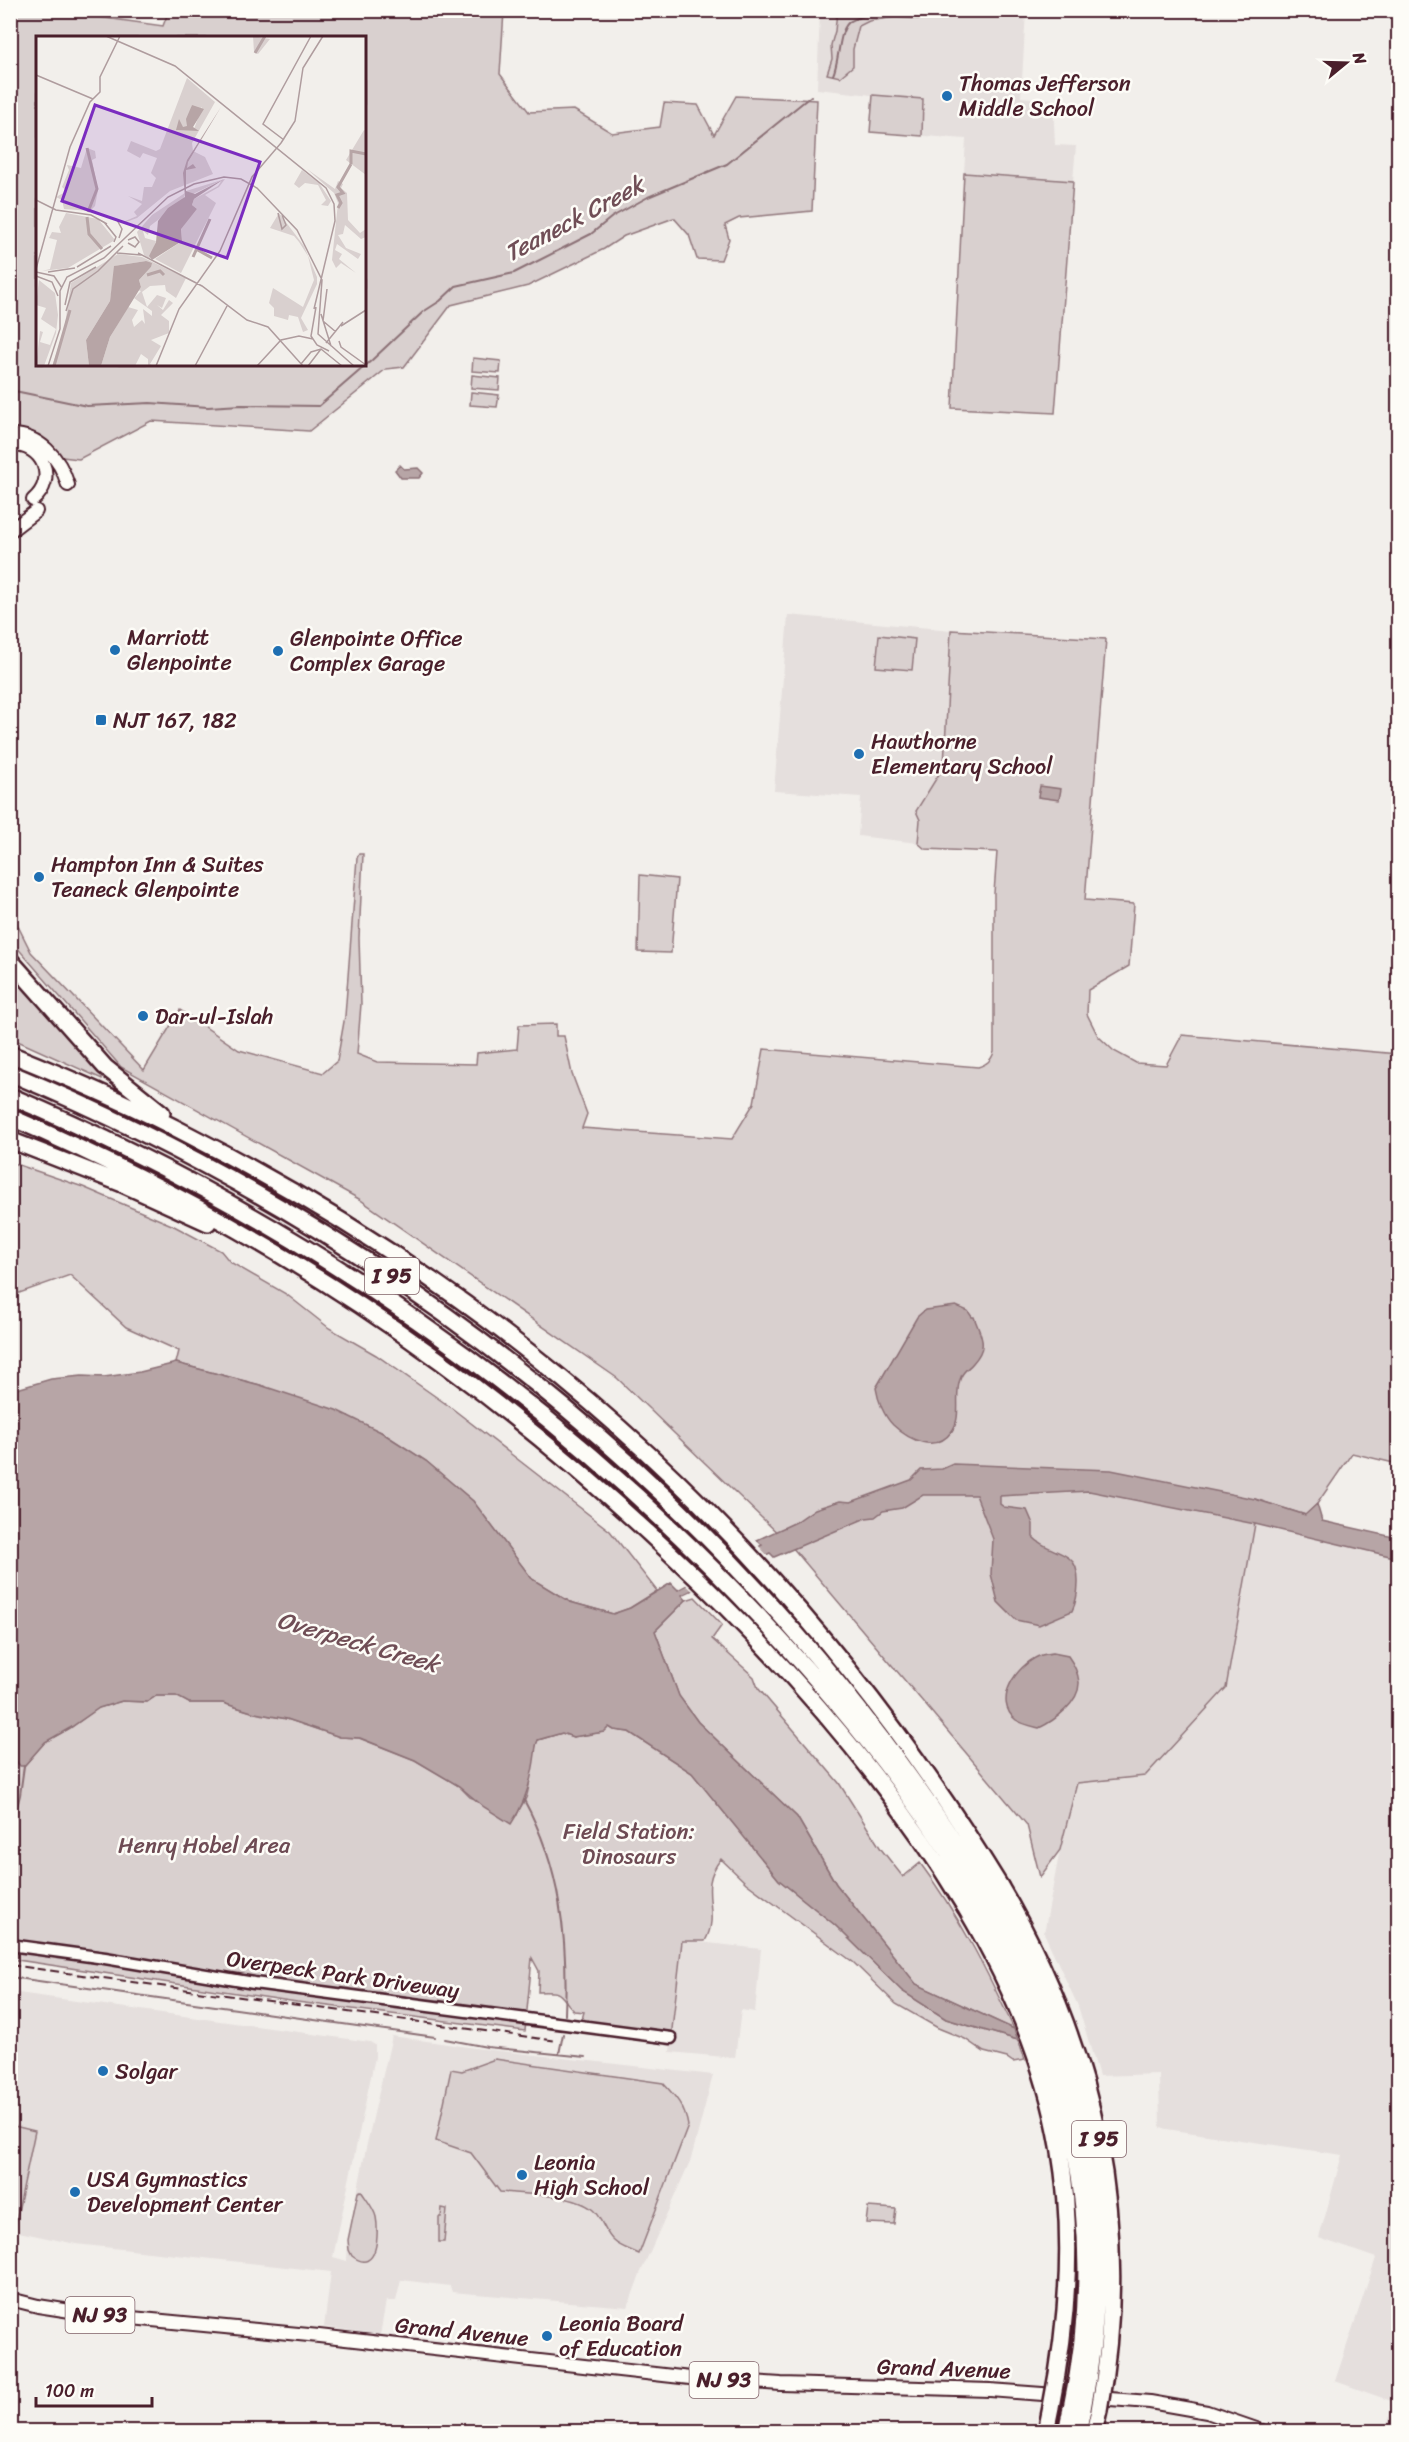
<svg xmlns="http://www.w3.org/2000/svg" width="1409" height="2442" font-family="Sriracha,sans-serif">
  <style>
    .built { fill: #e5dfdd }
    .green { fill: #d9d0cf; stroke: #92787d; stroke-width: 1.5; fill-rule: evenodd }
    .water { fill: #b7a5a6; stroke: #8b6f75; stroke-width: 1.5 }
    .pier { fill: #f2efeb }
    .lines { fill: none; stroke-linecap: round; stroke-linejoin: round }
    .stream { stroke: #8b6f75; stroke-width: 2 }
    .minor-casing { stroke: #4a1f2b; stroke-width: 15 }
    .major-casing { stroke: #4a1f2b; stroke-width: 16 }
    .highway-casing { stroke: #4a1f2b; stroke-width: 20 }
    .minor { stroke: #fdfcf7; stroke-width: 10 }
    .major { stroke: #fdfcf7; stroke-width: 12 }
    .highway { stroke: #fdfcf7; stroke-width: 15 }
    .rail { stroke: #4a1f2b; stroke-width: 2; stroke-dasharray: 9 4.5; stroke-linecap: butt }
    .highway-bridge-casing { stroke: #4a1f2b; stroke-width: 20; stroke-linecap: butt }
    .highway-bridge { stroke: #fdfcf7; stroke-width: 15 }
    .poi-dot { fill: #1f6fb2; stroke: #fdfcf7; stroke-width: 2 }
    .labels { text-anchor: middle; stroke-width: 5; stroke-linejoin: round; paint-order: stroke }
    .shield { fill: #fdfcf7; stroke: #806168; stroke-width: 1.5 }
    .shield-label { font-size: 21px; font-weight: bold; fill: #4a1f2b }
    .poi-label { font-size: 22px; fill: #4a1f2b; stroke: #fdfcf7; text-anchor: start }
    .park-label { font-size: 22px; fill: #6e4b54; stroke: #fdfcf7 }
    .street-label { font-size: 22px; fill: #4a1f2b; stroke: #fdfcf7 }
    .water-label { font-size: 24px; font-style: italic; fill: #704e56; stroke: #fdfcf7 }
    .inset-river { fill: none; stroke: #b7a5a6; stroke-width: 3 }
    .inset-road { fill: none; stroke: #af9c9e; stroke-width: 1.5 }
    .view { fill: #7b2cbf; fill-opacity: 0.15; stroke: #7b2cbf; stroke-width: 3 }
    .inset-edge { fill: none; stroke: #4a1f2b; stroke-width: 3 }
  </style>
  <rect width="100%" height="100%" fill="#f2efeb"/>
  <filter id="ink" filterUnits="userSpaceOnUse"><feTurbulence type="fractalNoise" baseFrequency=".0167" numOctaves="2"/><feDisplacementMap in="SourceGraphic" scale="12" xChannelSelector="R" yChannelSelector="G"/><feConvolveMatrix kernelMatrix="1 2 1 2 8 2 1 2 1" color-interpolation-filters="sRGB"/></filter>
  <g filter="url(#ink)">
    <path class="built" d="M820,11H1026L1021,97L1053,100L1055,145L1076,146L1073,181L964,173L966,139L870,132L872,95L817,89Z
      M788,615L951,630L944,766L916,810L920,820L918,843L858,836L861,797L774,791Z
      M1255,1524L1398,1558V2431H1385L1394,2402L1335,2381L1376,2258L1319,2238L1342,2155L1160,2128L1159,2074L1099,2076L1078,2006L1044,1933L1060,1850L1077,1783L1145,1776L1226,1688Z
      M682,1940L761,1949L755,2012L741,2010L735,2058L670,2052Z
      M11,1992L370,2042L375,2045V2057L333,2257L347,2261L348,2240L366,2148L392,2036L475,2048L713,2075L691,2159L640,2274L628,2307L452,2292L450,2286L401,2280L396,2301H386L380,2335L324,2327L331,2272L76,2244L14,2231L34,2132L11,2125Z"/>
    <path class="green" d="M169,10L504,11L500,74L529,112L574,110L612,133L660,127L664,103L698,105L714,135L736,96L817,100L812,211L739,218L725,225L729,239L721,260L697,259L689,235L674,218L624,236L604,249L528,286L451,305L404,367L386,369L309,431L151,421L79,459L62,457L44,440L11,429L10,11H84V15L163,26ZM38,38H364V364H38Z
      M837,11H934L932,16H923L919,19L895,17L869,21L859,26L853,49V66L840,77L827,74L832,59L831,45L835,31Z
      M873,95L923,99L922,136L870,132Z
      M964,173L1073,181L1055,413L952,408Z
      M473,358L501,361L500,373L472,371Z
      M472,375L500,378L499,390L471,388Z
      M471,392L499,395L497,407L470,405Z
      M951,630L1106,639L1085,900L1134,904L1129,966L1088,990L1087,1014L1098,1036L1114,1051L1136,1063L1166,1065L1182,1035L1398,1054V1464L1352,1453L1317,1504L1306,1515L1255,1499V1524L1226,1688L1145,1776L1077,1783L1060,1850L1040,1877L1027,1825L792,1547L617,1378L359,1199L121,1067L14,944L11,934V912L31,952L144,1070L180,1010L239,1050L323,1073L337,1061L345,1016L357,858L359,854H363L359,938L361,1004L357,1054L377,1062L476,1064L477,1053L517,1049L519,1025L556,1024V1036H564L572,1074L587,1114L582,1128L732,1139L754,1103L764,1049L978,1067C987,1064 991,1061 994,1052V893L997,852L925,849L918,843L920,820L916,811L944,766Z
      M879,635L915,639L912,670L876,667Z
      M640,875L677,879L671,953L638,952Z
      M10,968L73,1043L103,1070L102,1079L11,1038Z
      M10,1162L83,1187L174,1226L221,1251L230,1262L286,1294L329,1328L376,1355L449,1406L610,1531L657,1591L630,1608L613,1614L570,1602L532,1579L473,1501L426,1461L381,1432L260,1385L176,1363L179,1351L126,1327L70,1275L11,1296Z
      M695,1597L722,1625L712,1639L754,1677L758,1688L839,1783L881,1849L903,1877L920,1863C959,1915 987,1971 1014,2029L916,1984L836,1884L797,1817L698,1722L679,1696L655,1631L686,1600Z
      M156,1696H177L189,1703H223L255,1713L287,1719L340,1737L359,1738L415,1760L459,1786L470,1797L517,1815C519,1808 523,1804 526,1798C532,1782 530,1754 538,1740L562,1733L573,1737L603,1732L609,1727L614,1730L629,1732L692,1773L779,1880L835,1925L902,1991L946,2019L1018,2040L1025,2060L1013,2062L1007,2058L984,2052L965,2039L938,2028L896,2004L853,1962L746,1883L721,1859C696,1889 722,1911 705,1941H682L671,2038L580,2026L584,2012L574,2011C557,1993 565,1991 538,1992L539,1971L532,1958L525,2031L297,2002L11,1959L10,1744L18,1764L24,1766L45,1742L70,1728L98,1708L122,1701L147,1702Z
      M495,2059L663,2083C676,2097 685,2107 688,2126L639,2254C631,2250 620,2247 614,2241C605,2234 602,2218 593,2210C575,2194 524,2194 500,2192L471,2153L436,2141L451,2069L462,2071Z
      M10,2125L35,2131L14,2231L10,2230Z
      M361,2191C366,2199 374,2208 376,2217C379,2232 378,2276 352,2256L349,2250L348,2240L358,2192Z
      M868,2207L896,2209L894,2224L866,2223Z
      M442,2208L447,2209L444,2242H439V2217H441Z"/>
    <path class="water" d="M400,465L404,469L418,468L423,473L419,478H401L395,470Z
      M1040,786L1061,789L1059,800L1038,797Z
      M956,1306L968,1311L972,1317H974C981,1337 989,1345 973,1363C969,1368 963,1371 961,1377C953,1393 963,1416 952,1431C936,1454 909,1440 893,1425C884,1416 878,1401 876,1388L917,1317L925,1310Z
      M176,1363L260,1385L336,1410L381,1432L426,1461L473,1501L532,1579L570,1602L613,1614L630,1608L671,1583L678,1590L762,1545L757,1540L796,1522L815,1509L840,1501L851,1502L911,1480L921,1470L942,1469L953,1464L1111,1470L1255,1499L1305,1515L1317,1504L1322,1521L1398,1538V1558L1255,1524L1089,1491L1000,1496V1504L1004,1507L1027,1510L1033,1524V1537C1043,1548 1058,1550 1069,1558C1083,1568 1078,1598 1072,1611L1039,1625L1016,1620L998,1602L991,1574L993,1539L976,1495H923L902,1508L883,1511L875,1517L866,1518L774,1557L770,1553L682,1595L686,1600L655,1631L679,1696L698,1722L797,1817L836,1884L916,1984L1014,2029L1018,2040L946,2019L902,1991L835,1925L779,1880L692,1773L629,1732L614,1730L609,1727L604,1732L573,1737L562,1733L538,1740C535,1746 536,1748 535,1754C532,1778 525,1804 511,1824L484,1807L459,1786L415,1760L360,1738L340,1737L287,1719L255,1713L223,1703H189L176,1696H156L147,1702L122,1701L99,1708L70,1728L45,1742L24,1766H20L14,1758L10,1744V1391L51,1379L82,1376L104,1377L140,1372Z
      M1053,1653L1068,1656C1073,1663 1078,1673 1079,1682C1080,1702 1054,1721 1039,1728C1031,1726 1022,1724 1016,1720C992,1701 1016,1666 1039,1656C1043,1654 1048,1654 1053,1653Z"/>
    <path class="pier" d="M757,1544L769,1557L694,1592L684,1583Z"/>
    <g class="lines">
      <path class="stream" d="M833,75C840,60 838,27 851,21C861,15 877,14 888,10
        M10,390L87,406L150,403L208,407L241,405L319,406L372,360L423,312L440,301L456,286L514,273L591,234L612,217L648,197L727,164L811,96
        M524,1800C561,1868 568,1939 565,2015
        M10,1836L20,1795L24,1766
        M10,1977L435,2037
        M445,2039L487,2047L586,2057
        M559,2054L563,2034"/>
      <g class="minor-casing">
        <path id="minor" d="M10,1945L105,1958L254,1983L671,2038"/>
      </g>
      <g class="major-casing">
        <path id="major" d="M10,435C39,434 60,458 68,485
          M10,445C43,443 58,479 33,500
          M10,531L36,511
          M10,2299L38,2306L90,2314L319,2336L690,2378L781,2384L990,2390L1150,2402L1207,2412L1265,2432"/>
      </g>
      <g class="highway-casing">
        <path id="highway" d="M10,960L105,1067L162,1113
          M10,1054C72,1079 132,1105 191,1136C531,1310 801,1560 1000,1886
          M10,1073C412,1240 759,1522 987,1893
          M10,1096C298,1218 554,1396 767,1625C845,1709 919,1800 977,1899
          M10,1117C263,1226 471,1365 671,1554C783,1659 885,1774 965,1907
          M10,1140L120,1183L208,1223
          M1046,2432L1051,2407
          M1066,2432L1071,2408
          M1078,2432L1083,2409
          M1094,2432L1099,2410"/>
      </g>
      <use href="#minor" class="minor"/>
      <use href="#major" class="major"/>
      <use href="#highway" class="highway"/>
      <path class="rail" d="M10,1965L557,2041"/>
      <g class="highway-bridge-casing">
        <path id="highway-bridge" d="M1000,1886C1095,2047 1134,2225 1099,2410
          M987,1893C1083,2057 1120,2221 1083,2409
          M977,1899C1071,2057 1110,2226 1071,2408
          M965,1907C1064,2073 1089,2217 1051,2407"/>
      </g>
      <use href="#highway-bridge" class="highway-bridge"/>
    </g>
  </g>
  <g class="poi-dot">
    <circle cx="947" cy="96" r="6"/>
    <circle cx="115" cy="650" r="6"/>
    <circle cx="278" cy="651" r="6"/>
    <rect x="95" y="714" width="12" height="12" rx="3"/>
    <circle cx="859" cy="754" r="6"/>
    <circle cx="39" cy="877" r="6"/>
    <circle cx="143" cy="1016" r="6"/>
    <circle cx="103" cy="2071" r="6"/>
    <circle cx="522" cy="2175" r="6"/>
    <circle cx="75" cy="2192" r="6"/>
    <circle cx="547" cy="2336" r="6"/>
  </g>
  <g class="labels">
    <g class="shield">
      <rect x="365" y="1258" width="54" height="36" rx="4.5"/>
      <rect x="1072" y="2121" width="54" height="36" rx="4.5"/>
      <rect x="65.5" y="2297" width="69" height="36" rx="4.5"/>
      <rect x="689.5" y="2362" width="69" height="36" rx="4.5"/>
    </g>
    <g class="shield-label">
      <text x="392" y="1283">I 95</text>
      <text x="1099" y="2146">I 95</text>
      <text x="100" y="2322">NJ 93</text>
      <text x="724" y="2387">NJ 93</text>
    </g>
    <g class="poi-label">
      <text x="959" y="91">Thomas Jefferson<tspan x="959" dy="25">Middle School</tspan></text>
      <text x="127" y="645">Marriott<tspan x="127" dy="25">Glenpointe</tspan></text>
      <text x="290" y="646">Glenpointe Office<tspan x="290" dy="25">Complex Garage</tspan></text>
      <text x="113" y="728">NJT 167, 182</text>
      <text x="871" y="749">Hawthorne<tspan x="871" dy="25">Elementary School</tspan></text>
      <text x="51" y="872">Hampton Inn &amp; Suites<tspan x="51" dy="25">Teaneck Glenpointe</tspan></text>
      <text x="155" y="1024">Dar-ul-Islah</text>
      <text x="115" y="2079">Solgar</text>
      <text x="534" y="2170">Leonia<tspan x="534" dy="25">High School</tspan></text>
      <text x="87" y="2187">USA Gymnastics<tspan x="87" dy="25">Development Center</tspan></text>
      <text x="559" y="2331">Leonia Board<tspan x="559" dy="25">of Education</tspan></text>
    </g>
    <g class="park-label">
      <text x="629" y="1839">Field Station:<tspan x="629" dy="25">Dinosaurs</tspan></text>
      <text x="204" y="1853">Henry Hobel Area</text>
    </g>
    <g class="street-label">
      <text transform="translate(343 1974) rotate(8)" y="8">Overpeck Park Driveway</text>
      <text transform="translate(462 2331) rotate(6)" y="8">Grand Avenue</text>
      <text transform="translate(944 2368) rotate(2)" y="8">Grand Avenue</text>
    </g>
    <g class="water-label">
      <text transform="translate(574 219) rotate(-28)" y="8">Teaneck Creek</text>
      <text transform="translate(358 1642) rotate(16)" y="8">Overpeck Creek</text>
    </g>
  </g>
  <g transform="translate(36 36)">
    <rect width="330" height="330" fill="#f2efeb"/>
    <path d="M217,0L234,3L222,18L218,16ZM151,42L179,66L156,107L157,115L169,121L177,138L134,155L101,182L90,186H87L101,180L98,176L106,168L92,160L106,165L108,151H116L120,142L115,137L121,122L107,117L104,122L91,115L95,105L120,115L124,113ZM156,69L162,74L166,71L158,93L151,91ZM328,94L330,95V139L310,124ZM51,112L59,115L60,122L56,124L62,154L59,170L54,175L28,173L26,164L20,161L31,155L26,151L33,134L31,129L45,132ZM271,133L299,153L302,145L307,148L305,152L311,157L312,184L324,197L330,193V201L325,203L309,189L307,198L302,199L310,212L325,218L322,223L301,208L299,214L306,218L303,223L320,237L305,227L300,232L296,224L302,167L298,157ZM266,134L283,147L295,165L292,170L285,169L290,164L282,149L269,147L263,152L258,148ZM189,143L183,151L169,159L180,167L145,237L119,223L146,205L145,192L161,173L156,169L158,163L182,150L186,144L157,158L150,155ZM149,157L148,164L114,190L112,199L107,195L109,202L120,205L114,223L108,219L101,196L116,179ZM30,177L62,183L79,204L32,232L6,235L14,233L21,204L13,202L16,196L25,197L23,191ZM243,177L268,210L281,241V248L265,282L272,294L267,296L262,281L253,279L252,284L238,280V272L233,267L237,252L267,271L278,244L272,220L263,206L258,200L234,192ZM82,218L106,221L150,242L140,262L130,255L129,249L114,250L106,256L111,271L121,259L130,262L126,272L121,269L127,274L133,264L137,267L125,279L133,285V297L115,304L125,310L114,328L117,330H112V323L105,318L99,330H65L74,301L92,271L102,274L96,284L98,291L106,284L109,288L107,273L116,280V275L98,262L105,255L102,254L105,251L103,244L115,231L110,225L79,230L74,265L50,304L53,330H16L28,295L35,247ZM3,244L19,257L22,279L20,297L8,330H0L4,295L7,296L4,306L14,309L20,293L5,283L10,272L0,269Z" fill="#d9d0cf" fill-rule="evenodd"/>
    <path d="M156,69L168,73L157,91L163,95L140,94L143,83L147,91L151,90L150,83ZM185,71L152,126L151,132L157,128L160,132L150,134V155L159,158L188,143L158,163L156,169L161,173L145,193L146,205L116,224L113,220L120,206L122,185L132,172L149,161L147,137L151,124ZM110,225L116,227L115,231L103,244L105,251L74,301L65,330H53L50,304L74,265L78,230Z" fill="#b7a5a6"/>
    <path class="inset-river" d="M219,17L229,0M51,112L61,153L52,176M315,128V115L330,118M302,172L305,167L301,159L307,157L302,151L315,128M51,181L53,198L66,213M160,213L176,222M157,221L174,183M111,239L124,235L128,239M18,330L34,274"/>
    <path class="inset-road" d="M70,0L139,30L290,152L298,168L299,185L278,273M0,39L57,63M248,104L227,88L275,0M245,107L259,85L267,32L287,0M0,164L20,174L55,179L71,188M242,177L246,193L250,189L246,179M81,184L86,193L83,202M68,186L80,201L78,206M92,204L99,201L103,206L99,211L92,207M81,217L105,219M102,217L166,250L211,284L232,291L267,330M41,231L75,210M0,233L34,111L54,66L64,56V41L84,0M0,236L18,240L26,252M12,236L39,232M0,240L16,246L22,260M291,253L287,285L300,296M29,269L34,246L60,231M280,271L275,300L281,309L293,315M30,275L37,253L62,235L87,210M285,278L295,310M305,290L330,274M303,305L305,311L330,329M290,307L307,286M265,328L275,316L285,313L306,330M12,330L24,293V255L31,241L68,222L132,161L158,148L188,141L205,143L221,152L261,194L286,244L282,298L318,330M120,330L143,273L184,215L216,141L245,107M159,330L191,270M221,330L245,304L263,300L277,303M272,330L285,313"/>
    <path class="view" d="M59,69L224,126L191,222L26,165Z"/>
    <rect width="330" height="330" class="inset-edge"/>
  </g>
  <rect width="1409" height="2442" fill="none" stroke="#fdfcf7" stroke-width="36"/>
  <rect x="18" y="18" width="1373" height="2406" fill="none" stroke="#4a1f2b" stroke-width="2" filter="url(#ink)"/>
  <g transform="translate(1346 63) rotate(71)" stroke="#fdfcf7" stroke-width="4.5" paint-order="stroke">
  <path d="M0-4.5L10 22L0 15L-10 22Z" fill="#4a1f2b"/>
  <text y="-9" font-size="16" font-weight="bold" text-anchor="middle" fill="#4a1f2b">N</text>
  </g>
  <path d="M36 2397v9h116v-9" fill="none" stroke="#4a1f2b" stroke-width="3"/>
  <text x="45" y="2397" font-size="18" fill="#4a1f2b" stroke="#fdfcf7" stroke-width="4.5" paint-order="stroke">100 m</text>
</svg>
